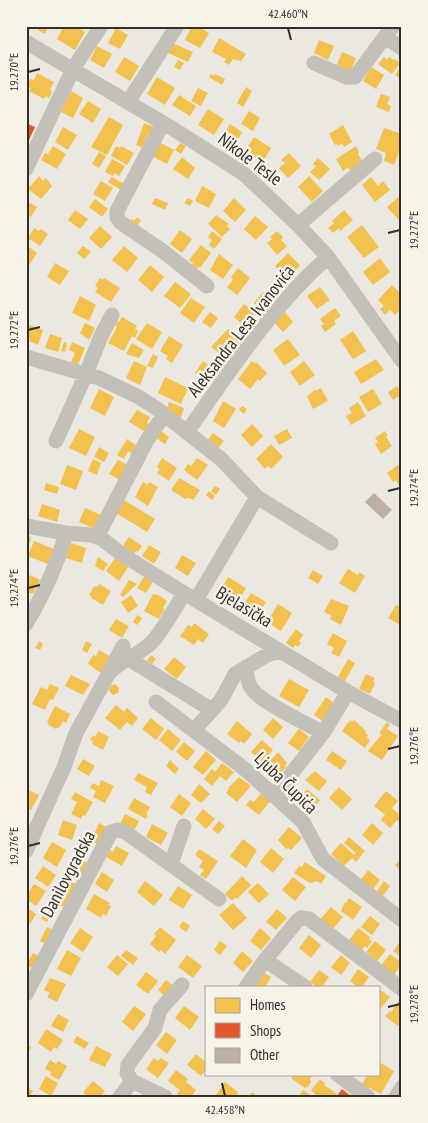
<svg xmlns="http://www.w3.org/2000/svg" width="428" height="1123" font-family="'PT Sans Narrow',sans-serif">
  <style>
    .homes { fill: #f2c14e }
    .shops { fill: #e4572e }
    .building { fill: #bcb0a4 }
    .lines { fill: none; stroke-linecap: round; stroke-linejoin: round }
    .minor { stroke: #c3c0ba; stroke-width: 15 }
    .ticks { fill: none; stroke: #342e29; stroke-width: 2 }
    .labels { text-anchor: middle; stroke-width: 5; stroke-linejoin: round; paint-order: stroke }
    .street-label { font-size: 18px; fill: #342e29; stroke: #f7f3e9 }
    .neatline { fill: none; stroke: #342e29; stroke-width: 2 }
    .ticks-label { font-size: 12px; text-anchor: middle; fill: #342e29 }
  </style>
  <rect width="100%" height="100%" fill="#ebe8e1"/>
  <path class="homes" d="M36,26H49L45,34L38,30L39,28Z
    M64,26H70L75,29L77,27L85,32L75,50L57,39Z
    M192,26H197L209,33L200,48L185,40Z
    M116,28L128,35L120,49L108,43Z
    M219,38L246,54L241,61L233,59L229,65L224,62L226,59L212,52Z
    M319,40L334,46L328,60L314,53Z
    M172,43L193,52L188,62L168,53Z
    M97,46L112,54L104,68L90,60Z
    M342,52L356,58L350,73L336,67Z
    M124,57L139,66L130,81L115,72Z
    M384,57L387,60L389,57L394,60L395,59L400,63L392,74L378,64Z
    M178,60L184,63L180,70L174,67Z
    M402,65V80L395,75Z
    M371,67L384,75L376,89L363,81Z
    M37,73L54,82L50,90L52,92L49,98L46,96L44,99L29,91L31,88L27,86L30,79L34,80Z
    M211,74L214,76L215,74L225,79L222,85L209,77Z
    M157,77L175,88L165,105L147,94Z
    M246,87L252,91L243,107L237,103Z
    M198,88L208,93L201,106L191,101Z
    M71,91L83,98L73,118L61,112Z
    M381,94L390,97L387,104L391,106L389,112L376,107Z
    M179,95L196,106L190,116L172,105Z
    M88,101L101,109L93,123L79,114Z
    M208,109L224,119L214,135L198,125Z
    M249,111L260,118L253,131L241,124Z
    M109,117L123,125L107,155L91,147Z
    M144,123L156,128L153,136L148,134L143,148L136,145Z
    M230,124L242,132L235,145L222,137Z
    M343,125L352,142L344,147L342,143L338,146L337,144L335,145L329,134Z
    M63,127L77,135L68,150L55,142Z
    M384,128L402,134L400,146H401L394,165L384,161L386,153L376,149Z
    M254,137L271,148L263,162L245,151Z
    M159,142L174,150L167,164L152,156Z
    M180,143L186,146L181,154L175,150Z
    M53,146L66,154L57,169L41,160L45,153L48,154Z
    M116,146L120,148L121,146L134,153L127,165L111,156Z
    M356,146L359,152L358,154L363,163L350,171L348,167L343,171L336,159Z
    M99,152L106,156L99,168L92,164Z
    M289,153L301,166L288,178L279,168L285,163L281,160Z
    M182,157L195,168L188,179L173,169Z
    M318,158L330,169L319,180L310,172L316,166L313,164Z
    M112,159L125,166L119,176L114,173L113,176L105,172Z
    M39,176L43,181L46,178L52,186L41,199L28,189Z
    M309,176L323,191L312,202L298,187Z
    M112,177L124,184L121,190L108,182Z
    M371,177L378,186L383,181L390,190L375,202L362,185Z
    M101,181L113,188L105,201L93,194Z
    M202,186L216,194L209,208L195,201Z
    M402,194V217L399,220L387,207Z
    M155,198L168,203L165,210L152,204Z
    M188,198L193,201L190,206L184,203Z
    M234,198L246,210L235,222L223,211Z
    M95,199L108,209L102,217L89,207Z
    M26,201L37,207L31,217L26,214Z
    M75,210L88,219L80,229L68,220Z
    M344,210L353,220L340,231L339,228L333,233L328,228L334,223L332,221Z
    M216,215L229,224L227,226L230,229L222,237L208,224Z
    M255,216L268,227L256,240L244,229Z
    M137,217L141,220L135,229L128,224L132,219L134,221Z
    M362,225L379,247L364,258L347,237Z
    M100,226L112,237L101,249L89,238Z
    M34,228L39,231L41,229L48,234L40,246L28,238Z
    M180,230L192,239L182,253L170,244Z
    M212,231L222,239L214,249L209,245L212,240L208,237Z
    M277,231L283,237L281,240L287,246L277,255L267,243L272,239L270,237Z
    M201,245L211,253L200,268L198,267L197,269L192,265L193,263L189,260Z
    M83,246L91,252L84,259L77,253Z
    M124,246L138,258L127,272L112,260Z
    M29,247L37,253L26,270V250Z
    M288,253L300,265L288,280L275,266Z
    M219,254L233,265L223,279L210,270Z
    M380,258L390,272L373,285L363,272Z
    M55,263L69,271L60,285L47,277Z
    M150,265L164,277L152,292L138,280Z
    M238,268L250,278L237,295L227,287L233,280L231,277Z
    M100,278L103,280L104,278L120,288L111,302L95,292L98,288L95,286Z
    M175,282L191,294L180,308L164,296Z
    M392,285L402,295V308L395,315L390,310L385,315L380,309L384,306L378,300Z
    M320,287L330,300L317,309L307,296Z
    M263,292L274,301L265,312L254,303Z
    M80,296L96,305L89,321L72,313Z
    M191,298L205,307L194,323L180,313Z
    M244,304L255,313L244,326L234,317Z
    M335,308L341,316L334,321L336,324L325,332L321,326L324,324L320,319Z
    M210,312L218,318L211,328L202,322Z
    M285,312L293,322L283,332L274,322Z
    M122,317L137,326L135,329L138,331L135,338L132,336L124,351L108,343L117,327L115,325L117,321L119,322Z
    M85,323L95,328L89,340L80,333Z
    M147,323L162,332L152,349L136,339Z
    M26,324L43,330L38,345L29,341L30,339L26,338Z
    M228,329L241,340L233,350L225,343L223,346L227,348L221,355L211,347Z
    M353,331L366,351L353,359L340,340Z
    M50,334L62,338L58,352L45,348Z
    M169,336L183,345L172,363L166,359L168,356L160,351Z
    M288,339L300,355L284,366L273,350Z
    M64,342L67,343L65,352L61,351Z
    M72,342L85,348L78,365L71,362L75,353L69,350Z
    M132,343L144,350L139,358L126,354Z
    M153,354L158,357L153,368L147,366Z
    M376,359L384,370L361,384L354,372Z
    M134,361L147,367L140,385L126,378Z
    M203,361L216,370L208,382L195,373Z
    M252,361L255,364L256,362L267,373L260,381L258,379L250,389L238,379Z
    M304,361L315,375L300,386L290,372Z
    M165,377L188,388L181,404L158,393Z
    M397,386L402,394L393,400L388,392Z
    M321,388L328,401L313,409L307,396L315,390L316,391Z
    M99,389L114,397L105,416L90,408Z
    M373,389L382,404L368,412L359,397Z
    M223,401L236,409L224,428L213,421Z
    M169,402L184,408L180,420L166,411Z
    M358,402L366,416L351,425L346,416L352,413L349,408Z
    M242,406L247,409L244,414L239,410Z
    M137,410L150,417L147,423L150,425L146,432L129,422Z
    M252,424L263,436L252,447L241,435Z
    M79,429L95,437L86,456L69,448Z
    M287,429L292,438L279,445L274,436Z
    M161,431L169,437L165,444L156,438Z
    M385,431L388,436L386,437L392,446L381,454L375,444L378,442L375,438Z
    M213,433L224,441L216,451L206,443Z
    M127,439L139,447L135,455L128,451L124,459L117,455Z
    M271,444L283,457L271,469L268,466L265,469L256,459Z
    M99,447L109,453L104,462L94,457Z
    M162,458L177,468L169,481L157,473L160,469L157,467Z
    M197,458L208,465L197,480L184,470L188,464L191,466Z
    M93,459L101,463L97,475L88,471Z
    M118,460L130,466L122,481L109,474Z
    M67,465L83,471L76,490L60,484Z
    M398,465L402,470V484L399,486L396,480L393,482L387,473Z
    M179,478L200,490L193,500L189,498L185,499L171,490Z
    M143,482L148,485L149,482L158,487L148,506L135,497Z
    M46,483L59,487L57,494L44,490Z
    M215,486L220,489L216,495L211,491Z
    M209,491L215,496L212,500L206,495Z
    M124,500L155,519L147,532L116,513Z
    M42,504L60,510L57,522L38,516Z
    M85,508L101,515L95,529L79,522Z
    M26,536L31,537L27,551H26Z
    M129,537L142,546L138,552L136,551L133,555L122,547Z
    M34,541L56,550L50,565L28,556Z
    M71,543L86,548L82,563L66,558Z
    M149,545L161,552L154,564L142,556Z
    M117,555L130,564L119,581L106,571Z
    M182,555L196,563L188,576L175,568Z
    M98,557L108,564L103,571L95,566Z
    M348,569L358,575L359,572L365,576L355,593L339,583Z
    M313,570L323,576L318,584L308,578Z
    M30,575L40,580L33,594L26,591V579L28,580Z
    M145,575L154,580L146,593L137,588Z
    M228,577L246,588L236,605L218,594Z
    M129,580L137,584L123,597L120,595Z
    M99,584L111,591L103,605L91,598L92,597L89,595L94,586L97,587Z
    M251,593L266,602L257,617L242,607Z
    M153,594L156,595L157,594L167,601L163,608L165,609L159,619L144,611Z
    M131,595L138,606L128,613L121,602Z
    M331,599L349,606L341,625L330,619L332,616L324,612Z
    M278,604L292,613L281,631L267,622Z
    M396,605L402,608V626L388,618Z
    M137,615L142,618L138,625L133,622Z
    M116,619L129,626L122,638L109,630Z
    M194,623L209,634L203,643L198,639L194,645L180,636L188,625L192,627Z
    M296,629L303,635L299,641L301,643L298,647L295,645L293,648L286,643Z
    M333,633L347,641L339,657L331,653L334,648L327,644Z
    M39,641L43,644L40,650L35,648Z
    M86,641L92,644L87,653L82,650Z
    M99,650L111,657L102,674L88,664L93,655L96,656Z
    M151,655L156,659L152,664L147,660Z
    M174,657L186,667L177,679L164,669Z
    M348,659L355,663L345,681L338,677Z
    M366,674L375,678L373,682L375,683L370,694L359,689Z
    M71,675L90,684L83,695L65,686Z
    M289,679L309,690L299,707L279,696Z
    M50,684L59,688L53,700L50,699L45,710L32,704L41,687L47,690Z
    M115,684L119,688L118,693L113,695L109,691L110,686Z
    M326,697L333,702L325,723L314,715Z
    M116,705L124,712L127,708L138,718L132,726L127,722L120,730L105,718Z
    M55,706L70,714L66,723L63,721L59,728H57L56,729L48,725L49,724L47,722Z
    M151,718L164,729L156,740L142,729Z
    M273,718L283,727L273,739L263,730Z
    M350,720L352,722L354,720L366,731L365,733L368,735L367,738L370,740L365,748L342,731Z
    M237,721L252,734L244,744L241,741L239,743L227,734Z
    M387,722L390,725L387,729L398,736L382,760L368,751L382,734L379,733Z
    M168,729L181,740L172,751L159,740Z
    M299,729L309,737L299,751L288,743Z
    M98,731L109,737L103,750L92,744L93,741L90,740L93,735L95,737Z
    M262,740L273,750L262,762L251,752Z
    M184,742L195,751L187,761L176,752Z
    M206,751L216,760L203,775L193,767Z
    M332,751L347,761L341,770L326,760Z
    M278,752L287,763L285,766L286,767L279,775L277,773L274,776L265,767Z
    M83,759L95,766L89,776L77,769Z
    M170,760L179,769L175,774L166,766Z
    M222,763L234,772L226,781L220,776L212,786L204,779L212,769L215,772Z
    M315,771L327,781L319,791L305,780Z
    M138,773L158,783L151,795L145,792L147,787L134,780Z
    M239,777L251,786L237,802L226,793L229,789L228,788Z
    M101,780L114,786L105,803L93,797L96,791L90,788L93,783L99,786Z
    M199,784L210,794L201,803L191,795Z
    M339,787L352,799L342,810L329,798Z
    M26,789L39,795L31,810L26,807Z
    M307,789L320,800L310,813L297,801Z
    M263,791L272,799L259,815L246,805L250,800L254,802Z
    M386,791L398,801L392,808L402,817V824L397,820L390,828L381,820L385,815L374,806Z
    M75,792L93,802L85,816L83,815L81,819L71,814L77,802L71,799Z
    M179,794L191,803L182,816L170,807Z
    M134,798L150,807L146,815H148L146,819L128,809Z
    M203,809L215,819L206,829L195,819Z
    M125,814L139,821L133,833L119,826Z
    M63,820L77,825L72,840L58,835Z
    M219,821L225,826L218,834L212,829Z
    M99,823L109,828L101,845L91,841Z
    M372,823L383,833L373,845L362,835Z
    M152,824L168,833L161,845L146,837Z
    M289,827L302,838L291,850L288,848L286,849L278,840Z
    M349,837L365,851L356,862L352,858L344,866L331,854L341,843L354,855L356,853L344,843Z
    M82,838L87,840L82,851L77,849Z
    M243,839L257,850L246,868L230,856Z
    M52,842L66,850L57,867L43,858Z
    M116,846L129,853L122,866L106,857L110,850L113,852Z
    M271,848L284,859L273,873L260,862Z
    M199,849L218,861L206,879L200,875L204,870L199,867L203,861L195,855Z
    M80,859L90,864L83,878L73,873Z
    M402,859V872L395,865Z
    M305,862L326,876L321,884L317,881L310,883L294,873L299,866L302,867Z
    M43,866L56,875L48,887L35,878Z
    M368,870L380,880L371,892L359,882Z
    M102,872L114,880L107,892L95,884Z
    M242,876L251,885L237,899L236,897L232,901L225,894Z
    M293,877L306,887L295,901L282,890Z
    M69,880L80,886L68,909L57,904Z
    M145,881L163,895L154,906L137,892Z
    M384,881L390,886L381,898L375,894Z
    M258,883L269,894L259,903L248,892Z
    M34,884L46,891L36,906L26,899V896Z
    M178,886L192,895L183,909L169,900Z
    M94,894L110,903L108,905L111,906L106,916L103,914L101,918L86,909Z
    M349,898L362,907L353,920L341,911L345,902L346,903Z
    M233,903L247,918L233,930L219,915Z
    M26,907L36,914L30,924L26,922Z
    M331,907L343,917L331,931L319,921Z
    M277,909L287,918L276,930L266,922Z
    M44,914L50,917L47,922L41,919Z
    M370,916L380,924L372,935L361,927Z
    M183,921L190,926L186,932L179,927Z
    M47,927L57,932L50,946L40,941Z
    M160,927L176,940L165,954L161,950L159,952L150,944L156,936L154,934Z
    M80,928L93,937L83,952L70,943Z
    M260,928L271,938L261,950L250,941Z
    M358,928L371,938L369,939L372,941L367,948L365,946L360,952L347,943Z
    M309,935L321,945L311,958L299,948Z
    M402,939V958L393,951Z
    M220,941L227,946L220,955L214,950Z
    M375,941L386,950L377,961L366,952Z
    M67,950L81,958L71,976L57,969Z
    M126,950L138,958L133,965L121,956Z
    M242,951L253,961L243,972L233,963Z
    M33,953L43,958L36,970L26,965Z
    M390,954L402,963L392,978L379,968Z
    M117,955L128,964L118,976L107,967Z
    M187,955L202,966L193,978L178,967Z
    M341,955L350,963L341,975L331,967Z
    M358,969L369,977L362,987H358L350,981Z
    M319,970L329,977L322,987H317L310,982Z
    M261,971L271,977L265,987H252Z
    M146,972L158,981L148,994L136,985Z
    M50,978L66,984L57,1002L47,997L50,993L44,990Z
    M166,980L175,987L167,998L158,990Z
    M379,989L390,997L381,1008L379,1007Z
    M402,997V1021L398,1026L385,1016L390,1011L391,1012Z
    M134,1006L146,1014L133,1031L122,1022Z
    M184,1006L199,1017L190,1030L175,1018Z
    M58,1014L69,1020L63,1032L51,1026Z
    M46,1029L63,1040L57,1049L54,1047L51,1052L38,1043Z
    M166,1032L177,1040L167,1054L156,1045Z
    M77,1036L89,1043L85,1049L73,1042Z
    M26,1044L31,1047L26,1057Z
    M96,1046L112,1054L105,1067L89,1060Z
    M196,1054L207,1063V1068L201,1076L187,1065Z
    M154,1058L158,1061L161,1058L169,1063L158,1078L146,1069Z
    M50,1060L56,1064L58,1061L67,1066L59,1080L50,1075L51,1072L45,1069Z
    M379,1062L394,1071L381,1094L362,1084L368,1074H379Z
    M176,1070L188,1079L186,1082L196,1090L191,1097H181L177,1094L180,1090L168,1081Z
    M294,1074H314L310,1079L311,1082L307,1088L306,1087L305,1088L291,1078Z
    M46,1076L58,1083L51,1096L39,1089Z
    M320,1079L325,1083L324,1085L337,1094L334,1097H318L311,1090Z
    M93,1081L105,1091L100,1097H86L87,1096L83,1092Z
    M225,1082L238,1092L235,1097H218L216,1095Z
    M28,1088L33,1091L30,1097H26V1091Z
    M303,1090L313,1097H298Z
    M252,1092L257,1096V1097H249Z"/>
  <path class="shops" d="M26,123L35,127L29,140L26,139Z
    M342,1089L352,1097H336Z"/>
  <path class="building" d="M374,493L392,510L383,519L365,502Z"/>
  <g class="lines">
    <path class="minor" d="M386,38L402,48
      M26,42L175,130L244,174L298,225L328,257L402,361
      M314,63L346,77H355L393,26
      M128,102L177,26
      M163,123L117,211V217L120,222L164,252L207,286
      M26,169L73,69L101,26
      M298,225L375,159
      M26,357L99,378L137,396L156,408L221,459L257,497L331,543
      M187,432C230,371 272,306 328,257
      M56,441L86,374L101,336L112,315
      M26,526L66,533L91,535L102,539L123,555L184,593L348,692L402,721
      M97,537L147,440L164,415
      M196,600L257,497
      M26,624C43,595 57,566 66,533
      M129,659L212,710
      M246,667C247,674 247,683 252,689C262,703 306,723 323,733
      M111,669L123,646
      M156,702L246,770L303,822L323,859L402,920
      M195,729L221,700L235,674L267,655L280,651
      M274,796L323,733L348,692
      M26,851L64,767L76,733L109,673C121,660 139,655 151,643C162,632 176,607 184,593
      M171,864L184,826
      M265,960L305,987
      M246,987L265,960L298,920L301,918L309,919L402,989
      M26,994L111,832L118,830L125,832L219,899
      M337,1074L368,1097
      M132,1081L127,1073L128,1065L155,1028L160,1010L182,985
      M120,1097L132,1081L165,1097
      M396,1097L402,1087"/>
  </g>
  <path class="ticks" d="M288,28L291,40M28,72L40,69M388,233L400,230M28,330L40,327M388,491L400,488M28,588L40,585M388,749L400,746M28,846L40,843M388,1007L400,1004M222,1083L225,1096"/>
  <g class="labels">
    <g class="street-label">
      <text transform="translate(250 159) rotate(37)" y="6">Nikole Tesle</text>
      <text transform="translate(241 331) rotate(-52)" y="6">Aleksandra Lesa Ivanovića</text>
      <text transform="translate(244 607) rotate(31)" y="6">Bjelasička</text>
      <text transform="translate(286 783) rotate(44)" y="6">Ljuba Čupića</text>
      <text transform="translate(68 874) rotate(-62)" y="6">Danilovgradska</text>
    </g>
  </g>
  <rect width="428" height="1123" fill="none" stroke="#f7f3e9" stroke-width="55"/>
  <rect x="205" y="986" width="175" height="90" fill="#f7f3e9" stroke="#a9a49c"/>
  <rect x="215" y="998" width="25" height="15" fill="#f2c14e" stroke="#a9a49c"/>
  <text x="250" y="1010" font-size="15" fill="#342e29">Homes</text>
  <rect x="215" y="1023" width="25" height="15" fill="#e4572e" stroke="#a9a49c"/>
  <text x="250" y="1036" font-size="15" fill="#342e29">Shops</text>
  <rect x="215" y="1048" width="25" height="15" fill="#bcb0a4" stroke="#a9a49c"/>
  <text x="250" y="1060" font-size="15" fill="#342e29">Other</text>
  <rect x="28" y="28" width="372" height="1068" class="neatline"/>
  <g class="ticks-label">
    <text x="288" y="18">42.460°N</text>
    <text transform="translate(14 72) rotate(-90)" y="4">19.270°E</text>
    <text transform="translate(414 230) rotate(-90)" y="4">19.272°E</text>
    <text transform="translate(14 330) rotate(-90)" y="4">19.272°E</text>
    <text transform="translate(414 488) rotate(-90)" y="4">19.274°E</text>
    <text transform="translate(14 588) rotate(-90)" y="4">19.274°E</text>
    <text transform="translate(414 746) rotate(-90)" y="4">19.276°E</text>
    <text transform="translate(14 846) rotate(-90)" y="4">19.276°E</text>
    <text transform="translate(414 1004) rotate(-90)" y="4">19.278°E</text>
    <text x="225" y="1114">42.458°N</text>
  </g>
</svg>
